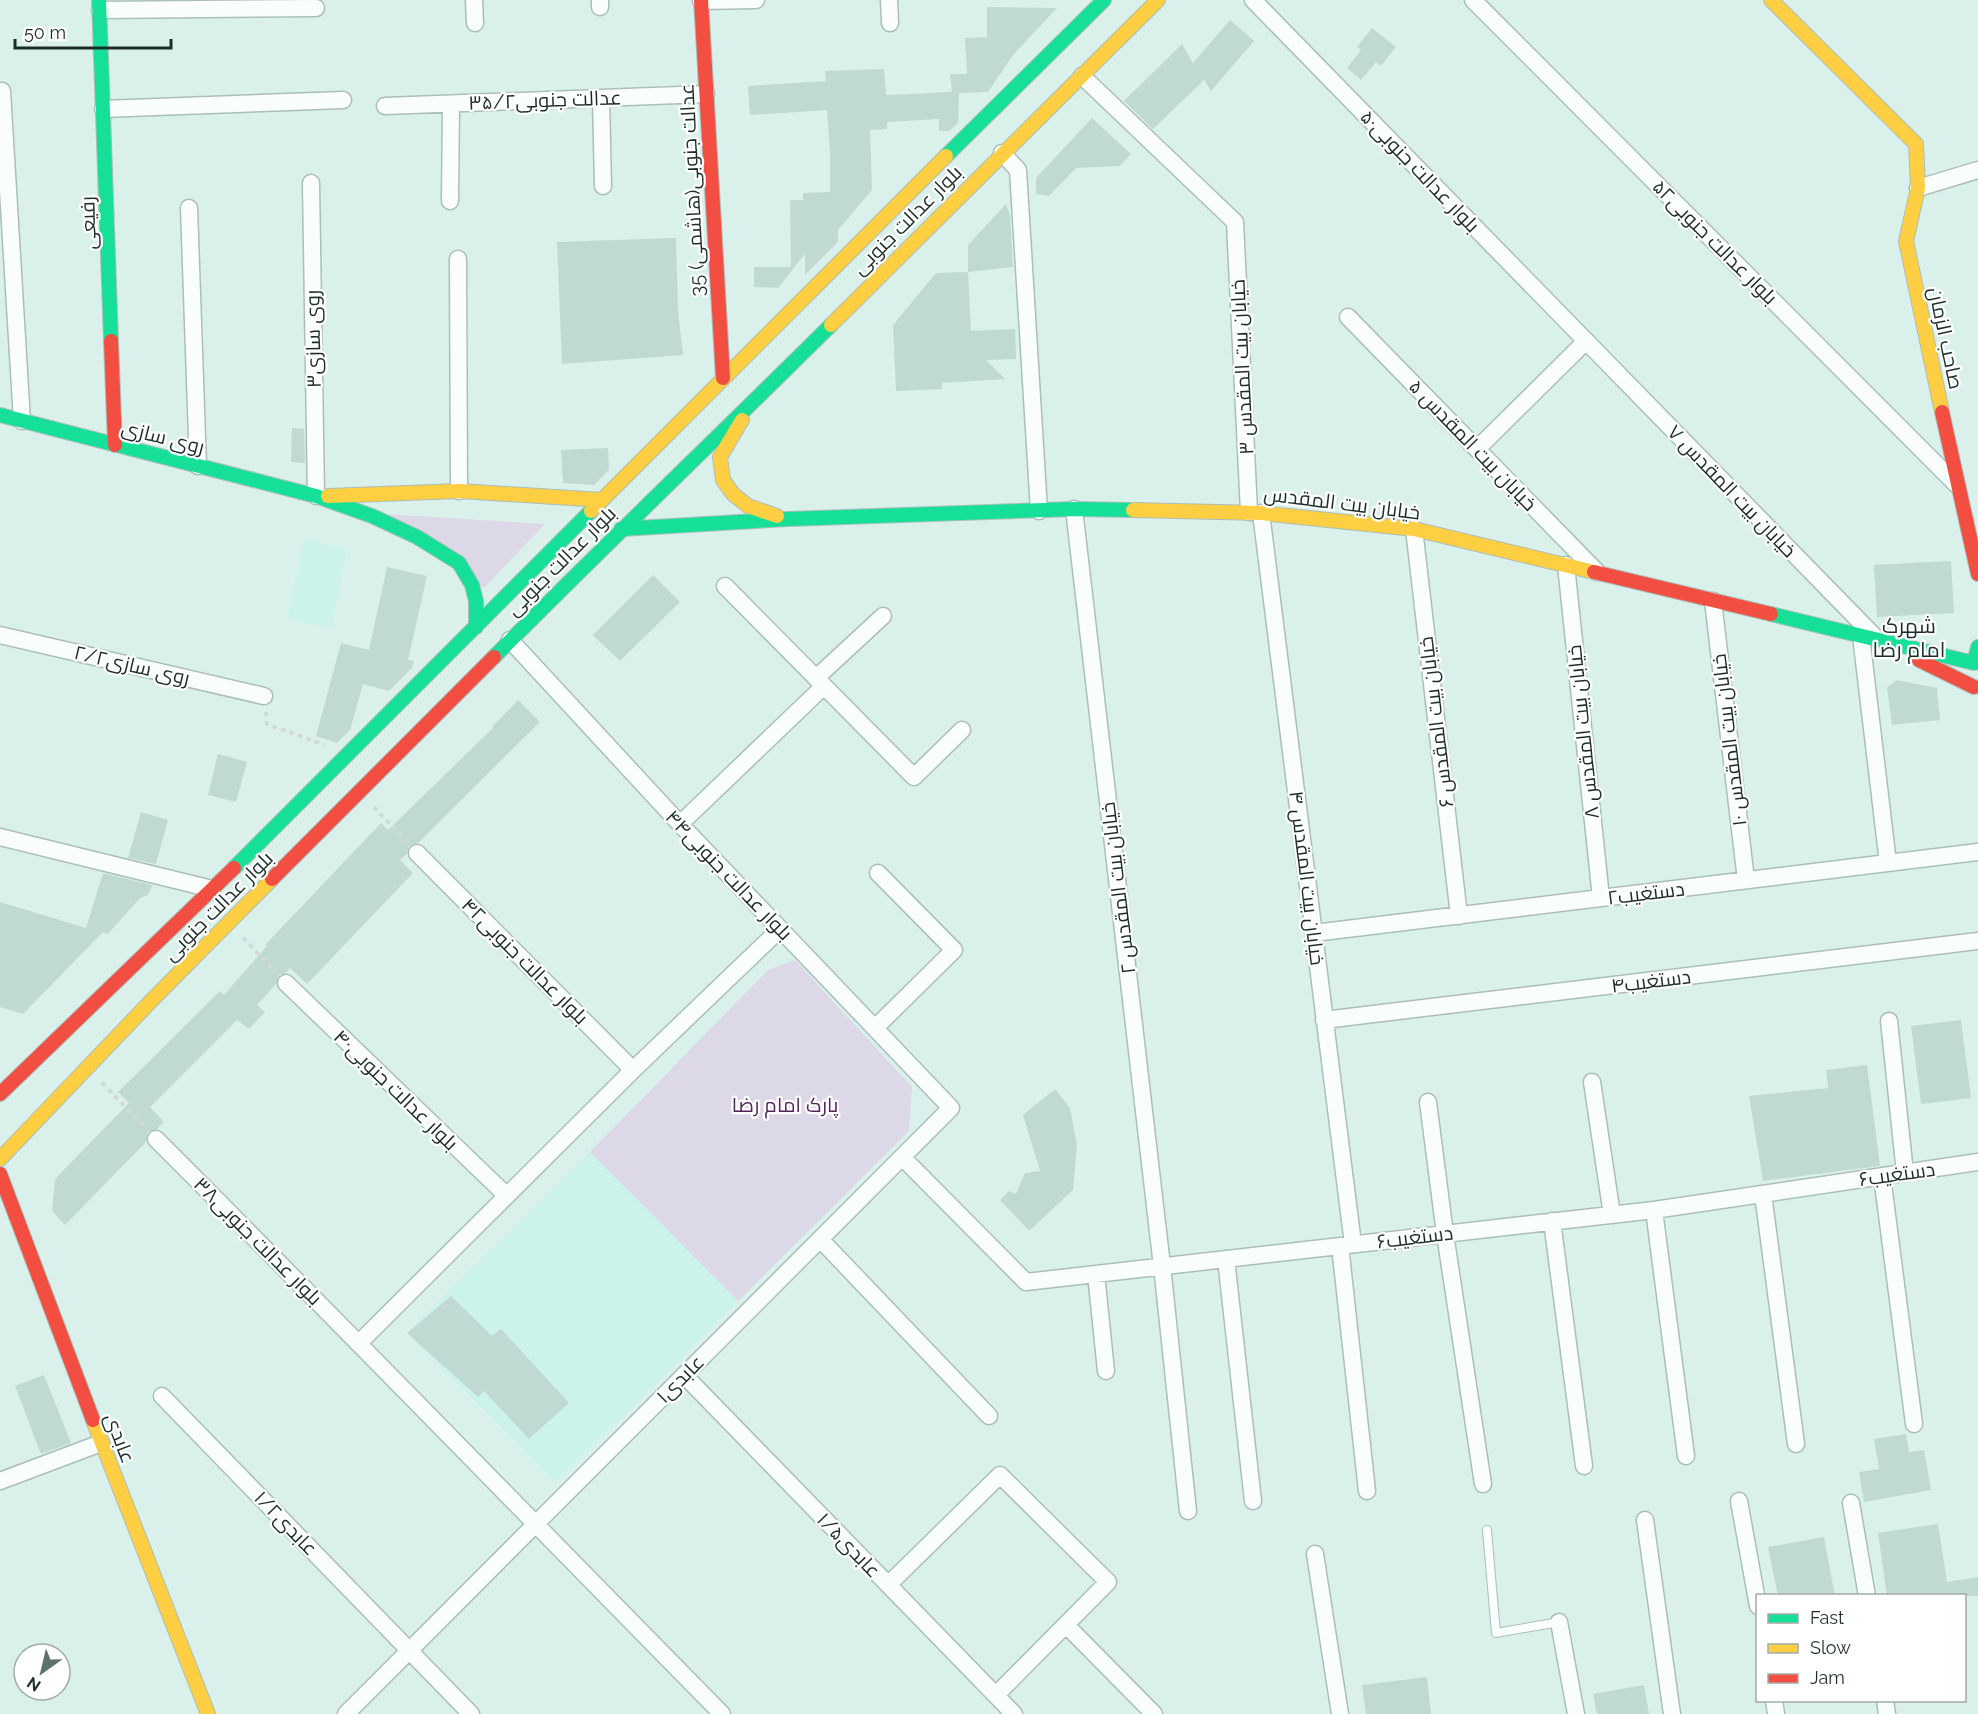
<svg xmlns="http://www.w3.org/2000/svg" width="1978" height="1714" font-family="Raleway,Cairo,sans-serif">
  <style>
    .built { fill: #cbf3e9 }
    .green { fill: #dcd8e7 }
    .building { fill: #c1d9d3 }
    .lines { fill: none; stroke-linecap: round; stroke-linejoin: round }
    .lane-casing { stroke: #acbeba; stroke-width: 10 }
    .street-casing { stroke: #acbeba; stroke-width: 19 }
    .fast-casing { stroke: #acbeba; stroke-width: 16 }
    .slow-casing { stroke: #acbeba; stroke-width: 16 }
    .jam-casing { stroke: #acbeba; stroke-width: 16 }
    .path { stroke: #d2d9d7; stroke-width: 4; stroke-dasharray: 4.5 4.5; stroke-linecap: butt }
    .lane { stroke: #f9fdfc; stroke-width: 8 }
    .street { stroke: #f9fdfc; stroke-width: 16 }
    .fast { stroke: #16e098; stroke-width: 14 }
    .slow { stroke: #ffcf43; stroke-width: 14 }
    .jam { stroke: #f24e42; stroke-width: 14 }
    .labels { text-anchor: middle; stroke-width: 4.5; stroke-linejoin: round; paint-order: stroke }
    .street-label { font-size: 20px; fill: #1c2d29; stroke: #fff }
    .park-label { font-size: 20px; fill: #52255a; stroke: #fff }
    .neighbourhood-label { font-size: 21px; fill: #1c2d29; stroke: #fff }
  </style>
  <rect width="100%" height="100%" fill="#daf1eb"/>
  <path class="built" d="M304,539L347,549L331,628L287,619Z
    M590,1152L738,1301L555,1482L407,1333Z"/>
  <path class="green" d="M385,514L545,524L484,588Z
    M795,960L912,1087L909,1131L738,1301L590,1152L768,970Z"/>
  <path class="building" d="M987,7L1057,8L1013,55L988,92L959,93L958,123L949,131H939V119L887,122V129L870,130L872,190L838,230V242L805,275V254L778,288L754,287V267H791L790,200H803V193L830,192V153L827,110L750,115L748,86L826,81L825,71L884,69L886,95L952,92L950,74H967L965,38L987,37Z
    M1230,20L1254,41L1211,91L1204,80L1153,129L1124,101L1182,44L1193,63Z
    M1372,28L1396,47L1381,66L1376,62L1361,80L1347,68L1361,50L1357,47Z
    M1092,118L1131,154L1120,166L1076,168L1049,196L1036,194V178Z
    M1006,204L1010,215L1013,267L968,272V245Z
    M676,238L678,310L683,355L562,364L557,242Z
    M968,272L971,331L1015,329L1016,359L986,360L1005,379L942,383V389L896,391L893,325L936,273Z
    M292,428L304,429L305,463L291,462Z
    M608,448L609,470L594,485L563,483L561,450Z
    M1951,561L1954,613L1877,617L1874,565Z
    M387,567L427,576L408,660L414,661L412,668L389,691L363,684L350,730L337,743L316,736L341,643L369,650Z
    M653,575L680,602L620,661L593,635Z
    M1897,680L1937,688L1940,720L1892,725L1887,687Z
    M518,700L540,722L418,843L409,846L407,854L400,860L413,873L307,984L290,968L286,973L279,975L276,984L257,1005L265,1012L249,1029L237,1020L150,1107L164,1122L157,1129L148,1132L146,1142L65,1225L52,1211L55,1179L129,1103L118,1092L220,991L224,995L267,946L265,945L381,823L388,830L493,728L492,727Z
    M218,754L247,762L236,802L208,795Z
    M141,812L168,820L156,864L128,858Z
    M103,873L152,885L151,889L148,895L140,898L108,934L103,932L23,1014L0,1007V902L86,928Z
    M1961,1020L1971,1098L1921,1104L1911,1026Z
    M1867,1065L1880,1166L1763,1181L1749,1096L1828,1088L1826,1070Z
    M1055,1089L1070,1108L1077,1146L1073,1190L1029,1231L1000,1200L1009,1191L1016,1194L1025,1173L1040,1171L1023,1115Z
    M451,1296L492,1336L501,1329L569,1403L529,1439L484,1391L478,1397L407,1333Z
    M44,1375L71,1443L41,1454L15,1386Z
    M1906,1434L1909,1452L1924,1450L1931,1490L1864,1502L1859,1472L1879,1469L1874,1439Z
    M1938,1524L1947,1582L1978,1577V1596H1887L1878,1533Z
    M1824,1537L1835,1596H1778L1768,1547Z
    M1427,1677L1431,1714H1366L1362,1685Z
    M1644,1685L1649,1714H1597L1593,1694Z"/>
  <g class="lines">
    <g class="lane-casing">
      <path id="lane" d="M1487,1530L1496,1633L1559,1622"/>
    </g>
    <g class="street-casing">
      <path id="street" d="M474,0L475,23
        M600,0V7
        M889,0L890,23
        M1253,0L1877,639
        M1473,0L1956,484
        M701,1L756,0
        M100,10L316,8
        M1082,76L1235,222L1249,512
        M2,91L22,421
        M601,98L603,186
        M385,106L706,94
        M103,109L343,100
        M1002,153L1018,170L1039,511
        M311,183L316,496
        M1918,188L1978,170
        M450,201L451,104
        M189,208L198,466
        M458,259L459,491
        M1348,317L1597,572
        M1477,449L1586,341
        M1074,509L1162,1266L1188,1511
        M1261,513L1353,1244
        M1414,529L1459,916
        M1566,565L1601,898
        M725,586L914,777L962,730
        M1713,601L1746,880
        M0,635L264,696
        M1861,636L1888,863
        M816,678L883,616
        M680,824L824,686
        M0,837L212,889
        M417,853L633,1070
        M1314,933L1978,852
        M286,983L507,1196
        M1324,1020L1978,941
        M1889,1021L1905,1173
        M875,1028L954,950L878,873
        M1592,1082L1612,1215
        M1428,1102L1445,1234L1483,1484
        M156,1139C346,1329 533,1522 722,1714
        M902,1157L1026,1282L1654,1210L1978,1162
        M1882,1176L1914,1424
        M1763,1194L1796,1444
        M1654,1210L1686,1456
        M1552,1221L1584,1466
        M820,1239L989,1416
        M1340,1246L1367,1491
        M1226,1259L1253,1501
        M1096,1274L1106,1371
        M360,1342L633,1070L780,929
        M684,1375L1014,1714
        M162,1396L471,1714
        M0,1481L101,1443
        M1739,1501L1758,1606
        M1851,1503L1867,1596
        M1645,1520L1672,1714
        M1315,1554L1340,1714
        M888,1585L1000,1475L1108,1582L996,1695
        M1559,1622L1576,1714
        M1066,1625L1154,1714
        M1774,1700L1776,1714
        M1885,1700L1887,1714
        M346,1714L951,1108L680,824L510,640"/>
    </g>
    <g class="fast-casing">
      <path id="fast" d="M99,0L111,341
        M946,156L1104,0
        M0,415L316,496L372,516L417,537L459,563L472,585L476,601V627
        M621,529L788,519L1074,509L1133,510
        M1771,614L1974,663L1978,647
        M494,657C605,545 719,436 831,325
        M234,868L591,511"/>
    </g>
    <g class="slow-casing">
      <path id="slow" d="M1771,0L1916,144L1918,188L1906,241L1942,412
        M831,325L1158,0
        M742,420L720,457L723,480L733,494L748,506L777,516
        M328,496L459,491L602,500
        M1133,510L1261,513L1414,529L1594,572
        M591,511L946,156
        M0,1159L152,1000L272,879
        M93,1420L208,1714"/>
    </g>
    <g class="jam-casing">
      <path id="jam" d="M701,0L723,378
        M111,341L115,445
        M1942,412L1978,574
        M1594,572L1771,614
        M1919,660L1974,687
        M272,879L494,657
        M0,1094L234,868
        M0,1174L93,1420"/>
    </g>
    <path class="path" d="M266,712L267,724L325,745
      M374,807L406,841
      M243,938L275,971
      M102,1083L145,1127"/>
    <use href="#lane" class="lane"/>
    <use href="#street" class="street"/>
    <use href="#fast" class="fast"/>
    <use href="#slow" class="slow"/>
    <use href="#jam" class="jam"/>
  </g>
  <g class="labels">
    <g class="street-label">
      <text transform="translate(545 100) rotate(-2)" y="7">عدالت جنوبی۳۵/۲</text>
      <text transform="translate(1420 171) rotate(46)" y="7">بلوار عدالت جنوبی۵۰</text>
      <text transform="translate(692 190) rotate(-93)" y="7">35 عدالت جنوبی(هاشمی)</text>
      <text transform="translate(907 220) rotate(-45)" y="7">بلوار عدالت جنوبی</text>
      <text transform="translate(88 223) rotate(-92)" y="7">رفیعی</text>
      <text transform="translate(1715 242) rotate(45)" y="7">بلوار عدالت جنوبی۵۲</text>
      <text transform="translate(1946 338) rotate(78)" y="7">صاحب الزمان</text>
      <text transform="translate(313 339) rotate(-91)" y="7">روی سازی۳</text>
      <text transform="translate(1242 367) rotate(-93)" y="7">خیابان بیت المقدس ۳</text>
      <text transform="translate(163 437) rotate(14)" y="7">روی سازی</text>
      <text transform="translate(1473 445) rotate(46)" y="7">خیابان بیت المقدس ۵</text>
      <text transform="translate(1732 491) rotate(46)" y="7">خیابان بیت المقدس ۷</text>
      <text transform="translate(1342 503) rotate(7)" y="7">خیابان بیت المقدس</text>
      <text transform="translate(561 561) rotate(-45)" y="7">بلوار عدالت جنوبی</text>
      <text transform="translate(132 665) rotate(13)" y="7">روی سازی۲/۲</text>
      <text transform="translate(1436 722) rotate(-97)" y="7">خیابان بیت المقدس ۶</text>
      <text transform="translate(1583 732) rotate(-96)" y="7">خیابان بیت المقدس ۸</text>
      <text transform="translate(1729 740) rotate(-97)" y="7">خیابان بیت المقدس ۱۰</text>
      <text transform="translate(729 875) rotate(46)" y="7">بلوار عدالت جنوبی۴۴</text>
      <text transform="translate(1307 878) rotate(83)" y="7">خیابان بیت المقدس ۴</text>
      <text transform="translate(1118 888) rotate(-97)" y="7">خیابان بیت المقدس ۲</text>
      <text transform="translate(1646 893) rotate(-7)" y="7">۲دستغیب</text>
      <text transform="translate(218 906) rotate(-45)" y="7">بلوار عدالت جنوبی</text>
      <text transform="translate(525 961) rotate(45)" y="7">بلوار عدالت جنوبی۴۲</text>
      <text transform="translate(1651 981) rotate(-7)" y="7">دستغیب۴</text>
      <text transform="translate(396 1090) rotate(44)" y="7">بلوار عدالت جنوبی۴۰</text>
      <text transform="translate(1897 1174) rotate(-8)" y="7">دستغیب۶</text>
      <text transform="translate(1415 1237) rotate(-7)" y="7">دستغیب۶</text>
      <text transform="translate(258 1241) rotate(45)" y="7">بلوار عدالت جنوبی۳۸</text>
      <text transform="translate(680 1379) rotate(-45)" y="7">۱عابدی</text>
      <text transform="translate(120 1438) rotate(69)" y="7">عابدی</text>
      <text transform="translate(286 1523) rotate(46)" y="7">عابدی۱/۲</text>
      <text transform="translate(849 1545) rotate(46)" y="7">عابدی۱/۵</text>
    </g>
    <g class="park-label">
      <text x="785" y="1112">پارک امام رضا</text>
    </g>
    <g class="neighbourhood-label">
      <text x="1909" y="633">شهرک<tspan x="1909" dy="24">امام رضا</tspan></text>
    </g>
  </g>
  <rect x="1756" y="1594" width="210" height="108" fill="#ffffff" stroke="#a4aba9" stroke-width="1.5"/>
  <rect x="1768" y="1614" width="30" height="9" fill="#16e098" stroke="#a4aba9" stroke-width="1.5"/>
  <text x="1810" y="1624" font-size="18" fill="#1c2d29">Fast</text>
  <rect x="1768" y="1644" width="30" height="9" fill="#ffcf43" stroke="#a4aba9" stroke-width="1.5"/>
  <text x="1810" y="1654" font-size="18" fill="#1c2d29">Slow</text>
  <rect x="1768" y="1674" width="30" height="9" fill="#f24e42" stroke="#a4aba9" stroke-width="1.5"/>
  <text x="1810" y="1684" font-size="18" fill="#1c2d29">Jam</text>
  <g transform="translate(42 1672) rotate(214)"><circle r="28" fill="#ffffff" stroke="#a4aba9" stroke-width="1.5"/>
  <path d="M0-4.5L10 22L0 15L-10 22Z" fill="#5e726d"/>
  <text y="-9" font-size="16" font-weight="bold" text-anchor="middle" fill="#1c2d29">N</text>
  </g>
  <path d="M15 39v9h156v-9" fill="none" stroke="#1c2d29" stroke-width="3"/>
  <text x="24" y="39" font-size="18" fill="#1c2d29" stroke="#ffffff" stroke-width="4.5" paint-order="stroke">50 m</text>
</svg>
